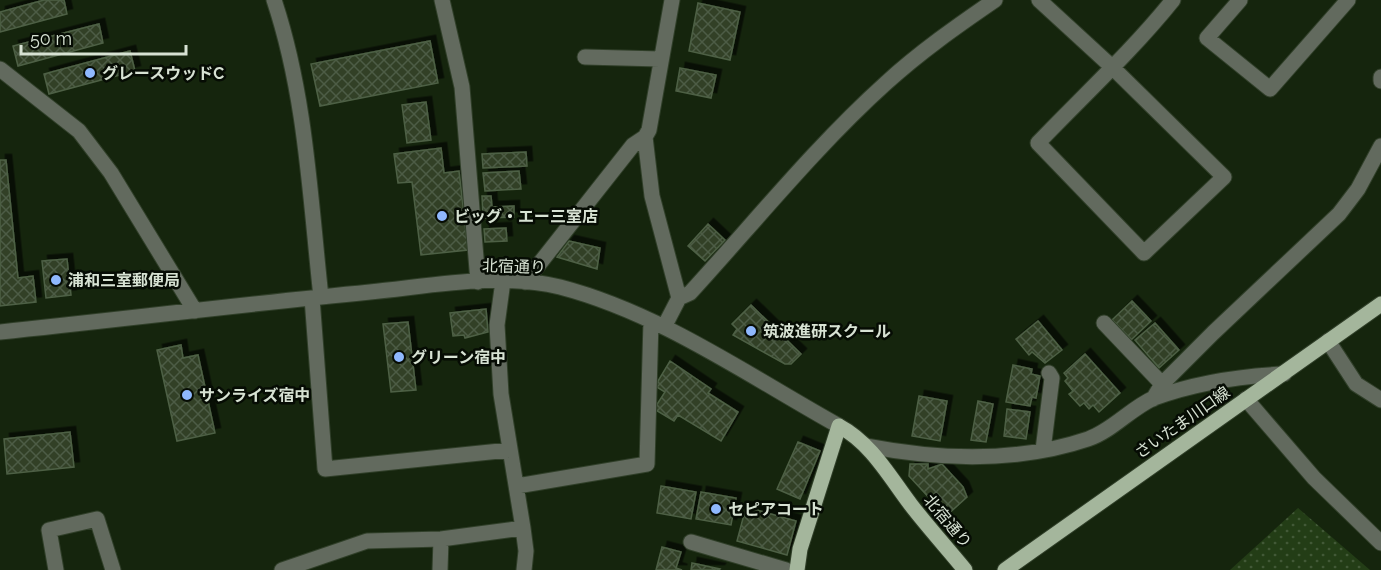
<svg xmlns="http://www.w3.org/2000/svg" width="1381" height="570" font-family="Raleway,'Noto Sans JP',sans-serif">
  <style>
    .grass { fill: url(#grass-dots) }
    .building { fill: url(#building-cross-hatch); stroke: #4e6045; stroke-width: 1.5; filter: url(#shadow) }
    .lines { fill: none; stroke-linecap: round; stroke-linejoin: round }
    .minor-casing { stroke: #303f29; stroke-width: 17 }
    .major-casing { stroke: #303f29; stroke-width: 17 }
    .minor { stroke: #626a5e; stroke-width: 15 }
    .major { stroke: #a4b69c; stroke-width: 15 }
    .poi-dot { fill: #8fb8fd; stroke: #060c04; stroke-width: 2 }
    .labels { text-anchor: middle; stroke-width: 5; stroke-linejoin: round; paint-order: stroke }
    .poi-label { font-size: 16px; font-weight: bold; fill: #d7e2d3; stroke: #060c04; text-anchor: start }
    .street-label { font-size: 16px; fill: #d7e2d3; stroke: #060c04 }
  </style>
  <defs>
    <pattern id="grass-dots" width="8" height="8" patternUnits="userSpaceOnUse" patternTransform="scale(1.5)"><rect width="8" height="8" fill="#233d16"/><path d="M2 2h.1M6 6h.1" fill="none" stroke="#425937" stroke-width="1.8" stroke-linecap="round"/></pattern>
    <pattern id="building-cross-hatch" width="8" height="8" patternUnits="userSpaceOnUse" patternTransform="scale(1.5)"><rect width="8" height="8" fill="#304127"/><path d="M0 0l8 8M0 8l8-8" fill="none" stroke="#4d5c45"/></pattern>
    <filter id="shadow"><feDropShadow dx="5.5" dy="-5.5" stdDeviation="0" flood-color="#0009"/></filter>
  </defs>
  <rect width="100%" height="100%" fill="#15250d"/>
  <path class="grass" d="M1298,508L1370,570H1230Z"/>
  <path class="building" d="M44,0H64L67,14L0,32V12Z
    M698,3L740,12L730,60L689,51Z
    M99,24L103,43L18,66L13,46Z
    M430,41L438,83L320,106L311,64Z
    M130,51L135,71L49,94L44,74Z
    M680,68L716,75L711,98L676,91Z
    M426,102L431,140L407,143L402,105Z
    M441,148L444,173L459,171L468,250L421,255L412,182L398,183L394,154Z
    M526,152L527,166L483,168L482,154Z
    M0,160H6L18,278L33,276L36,302L0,306Z
    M519,171L521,189L485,191L483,173Z
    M482,196H491L492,207L514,206V217L483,218Z
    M708,224L725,240L705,261L688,246Z
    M506,228L507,241L485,242L484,229Z
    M569,241L600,248L597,269L557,257Z
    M67,259L71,295L46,298L42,261Z
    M1132,301L1151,321L1131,340L1112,320Z
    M751,305L801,354L791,364H785L733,335L737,329L732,324Z
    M486,309L488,332L465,338L464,335L453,336L450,313Z
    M1038,321L1062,350L1045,363L1032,352L1029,355L1016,339Z
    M408,322L416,390L391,392L383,324Z
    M1155,323L1179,350L1159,368L1135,340Z
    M181,345L183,358L198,355L215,433L177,441L157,350Z
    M1085,354L1120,393L1099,412L1093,405L1089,409L1084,403L1080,406L1069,394L1073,391L1065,381L1068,378L1064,373Z
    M670,361L711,389L708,393L738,412L721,441L678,415L674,421L654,409L665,392L655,386Z
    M1013,365L1032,369L1031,374L1040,376L1036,398L1032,397L1030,406L1006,402Z
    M919,396L947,401L940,441L912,436Z
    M978,401L993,404L986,442L971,440Z
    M1007,409L1030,412L1026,439L1004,436Z
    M70,432L74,467L7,474L4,439Z
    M798,442L820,451L800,499L777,489Z
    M910,464H928V469L942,464L963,487L967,497L946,516L909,476Z
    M661,486L696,492L691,519L657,513Z
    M701,492L736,498L731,525L696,519Z
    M746,507L796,521L787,555L737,541Z
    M662,547L681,552L676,568L682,570H656Z
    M692,563L720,569L719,570H691Z"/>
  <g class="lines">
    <g class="minor-casing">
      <path id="minor" d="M274,0C306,96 310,197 321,297
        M442,0L462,87L478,282
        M1039,0L1112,67L1224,177L1144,253L1038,143C1083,96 1132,51 1173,0
        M1240,0L1207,38L1270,89L1348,0
        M585,57L660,59
        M0,69L79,131L111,173L195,311
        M1381,77V81
        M503,281L497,325L501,394L523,528L526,551L524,570
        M525,282L633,145L645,137
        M312,298L325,469L510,450
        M679,298L690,293C754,223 816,146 886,83C920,52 957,26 995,0
        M1104,323L1162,384
        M664,327L679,298L652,196L645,137L649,130L672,0
        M0,332C123,319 247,304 370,292C431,286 500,272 560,287C660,313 749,376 839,426
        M1328,341L1356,384L1381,400
        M1153,399L1162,384L1213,333L1339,214L1358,189L1381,146
        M1246,399L1314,478L1381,543
        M867,446C940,460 1017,463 1088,439C1112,431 1131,408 1154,398C1195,383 1241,376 1284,374
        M1043,450L1052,378L1049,373
        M517,486L647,464L651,321
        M691,542L786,570
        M56,570L49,530L97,519L113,570
        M282,570L367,541L441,539L523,528
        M440,570L441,539"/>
    </g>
    <g class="major-casing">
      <path id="major" d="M797,570L800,549L839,426C871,443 889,476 911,505C928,527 947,548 965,570
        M1005,570L1381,304"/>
    </g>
    <use href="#minor" class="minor"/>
    <use href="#major" class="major"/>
  </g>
  <g class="poi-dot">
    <circle cx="90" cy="73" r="6"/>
    <circle cx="442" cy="216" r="6"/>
    <circle cx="56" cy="280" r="6"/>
    <circle cx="751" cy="331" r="6"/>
    <circle cx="399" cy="357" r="6"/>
    <circle cx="187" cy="395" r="6"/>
    <circle cx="716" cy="509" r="6"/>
  </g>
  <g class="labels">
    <g class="poi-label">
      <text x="102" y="79">グレースウッドC</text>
      <text x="454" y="222">ビッグ・エー三室店</text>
      <text x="68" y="286">浦和三室郵便局</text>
      <text x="763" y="337">筑波進研スクール</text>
      <text x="411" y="363">グリーン宿中</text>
      <text x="199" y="401">サンライズ宿中</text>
      <text x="728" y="515">セピアコート</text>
    </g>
    <g class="street-label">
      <text transform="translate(514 266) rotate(2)" y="6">北宿通り</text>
      <text transform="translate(1182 422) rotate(-35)" y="6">さいたま川口線</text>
      <text transform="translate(948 521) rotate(50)" y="6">北宿通り</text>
    </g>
  </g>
  <path d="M21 45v9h165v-9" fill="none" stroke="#d7e2d3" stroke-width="3"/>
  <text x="30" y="45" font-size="18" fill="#d7e2d3" stroke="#060c04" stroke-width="4.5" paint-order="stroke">50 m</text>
</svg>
